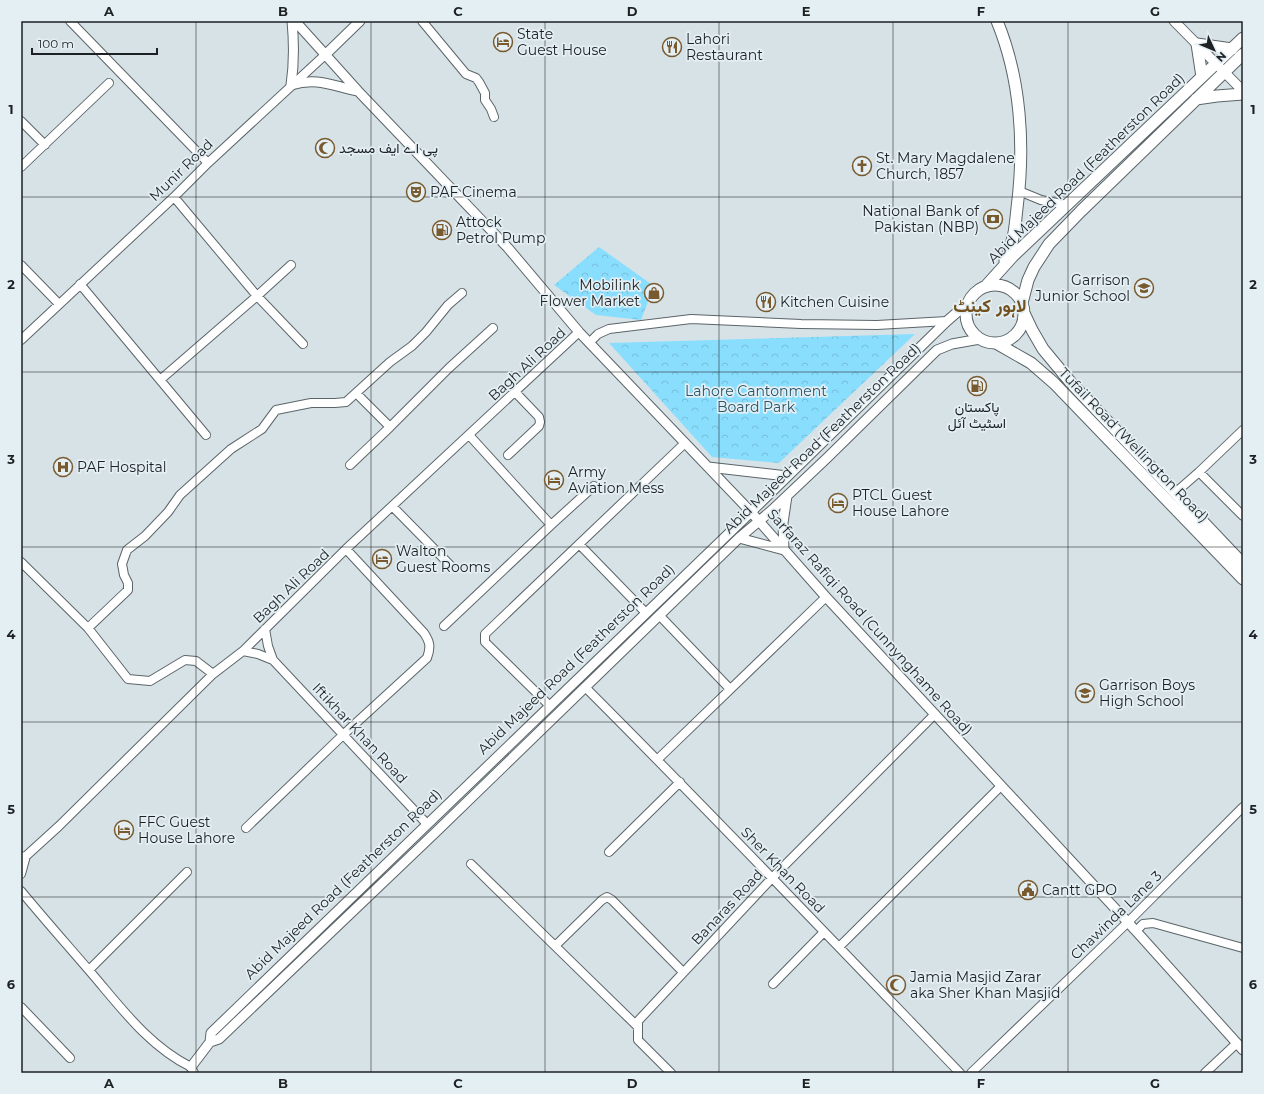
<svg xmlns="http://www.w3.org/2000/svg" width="1264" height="1094" font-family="Montserrat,Vazirmatn,sans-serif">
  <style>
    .park { fill: url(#park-crowns) }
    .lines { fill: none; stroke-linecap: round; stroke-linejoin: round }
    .minor-casing { stroke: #5b6569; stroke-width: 10 }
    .tertiary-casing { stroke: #5b6569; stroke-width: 11 }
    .secondary-casing { stroke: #5b6569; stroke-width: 13 }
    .minor { stroke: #fff; stroke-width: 8 }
    .tertiary { stroke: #fff; stroke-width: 9 }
    .secondary { stroke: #fff; stroke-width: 11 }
    .grid { fill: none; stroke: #1d2123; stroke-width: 1; stroke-opacity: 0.55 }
    .labels { text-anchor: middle; stroke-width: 3.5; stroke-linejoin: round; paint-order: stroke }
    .poi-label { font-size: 14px; fill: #1d2123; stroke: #e4eff4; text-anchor: start }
    .street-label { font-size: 14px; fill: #1d2123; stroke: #e4eff4 }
    .park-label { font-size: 14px; fill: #2a5667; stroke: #e4eff4 }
    .district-label { font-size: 18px; font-weight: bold; fill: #71501d; stroke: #e4eff4 }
    .neatline { fill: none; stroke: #1d2123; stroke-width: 1.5 }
    .grid-label { font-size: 13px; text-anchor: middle; font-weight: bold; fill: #1d2123 }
  </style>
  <defs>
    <pattern id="park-crowns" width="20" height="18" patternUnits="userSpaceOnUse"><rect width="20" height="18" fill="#89defe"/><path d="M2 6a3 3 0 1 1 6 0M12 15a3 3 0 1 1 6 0" fill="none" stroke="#76bed9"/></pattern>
  </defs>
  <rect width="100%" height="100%" fill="#d7e2e7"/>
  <path class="park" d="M599,247L654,286L641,320L596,315L554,285Z
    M915,334L779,463L712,457L609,343Z"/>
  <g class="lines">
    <g class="minor-casing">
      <path id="minor" d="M70,21L208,163
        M422,21L466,74L476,78L479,82L485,93V100L491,109L494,117
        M21,121L45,145
        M21,167L109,83
        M1019,191L1041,200L1067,205
        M174,197L257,296L303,344
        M21,265L59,304
        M80,284L206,435
        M21,340L174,197L208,163L326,54
        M589,343L598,334L609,329L691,319L801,324L877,325L947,321
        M160,380L257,296L291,265
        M356,393L390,427L449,368L493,328
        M508,455L539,426L540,422L539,417L515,392
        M350,465L390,427
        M1199,472L1243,516
        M1175,493L1199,472L1243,430
        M392,506L450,565
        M551,525L594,486
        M579,544L646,613
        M21,562L88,628L128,679L150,681L185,660L196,661L213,674
        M660,616L730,689
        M444,626L551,525L469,435
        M88,628L128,590V583L124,575L122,564L127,550L145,536L168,512L180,495L231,449L262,429L276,410L311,403H335L346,402L390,362L412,346L426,332L448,305L462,293
        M265,629L268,646L273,660L427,824
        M243,651L258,654L273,660
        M585,687C712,814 836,944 960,1073
        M549,705L485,642V634L685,443
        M658,759L826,597
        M246,828L344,734L427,658C431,647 430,642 424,633L346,549
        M609,852L680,782
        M21,857L26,856L59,826L213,674L243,651L346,549L579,332
        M471,864L638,1027
        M21,874L26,856
        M21,891C45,920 69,947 93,975C122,1009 150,1047 191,1067L194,1073
        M1136,931L1143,924L1153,923L1243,948
        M555,946L602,900L607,897L612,900L683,972
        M839,947L1001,786
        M89,970L187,872
        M773,984L824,932
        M21,1007L70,1058
        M671,1073L638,1040V1021L773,877L935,714
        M971,1073L1127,923L1243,807
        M1205,1073L1237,1043"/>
    </g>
    <g class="tertiary-casing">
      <path id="tertiary" d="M292,21C294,42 294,65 291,85C318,77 332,86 358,91
        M295,21L358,91L508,248L579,332L751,512L826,597L1136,931L1243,1050
        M1174,21L1243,91
        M326,54L360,21
        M708,467L787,476
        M739,538L784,550L783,523L787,496
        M210,1042L219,1039L438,830L739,538L772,510L827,458L937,350L952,344L980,339
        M191,1067L210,1042L211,1033L751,512L947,321L969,302"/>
    </g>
    <g class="secondary-casing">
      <path id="secondary" d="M997,21C1021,79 1025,146 1017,208C1015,228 1014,242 1005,261
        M1202,77L1197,44L1232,49
        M1196,99L1217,96L1243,94
        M966 314a29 29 0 1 1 58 0a29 29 0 1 1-58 0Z
        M985,287L1013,256L1243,38
        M1022,303L1028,280L1034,267L1049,244L1081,211L1243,54
        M1024,313L1032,330L1043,349L1072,384L1243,564
        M996,343L1031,363L1054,383L1243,579"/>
    </g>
    <use href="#minor" class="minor"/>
    <use href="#tertiary" class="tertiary"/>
    <use href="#secondary" class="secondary"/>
  </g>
  <path class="grid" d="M196,21V1073M371,21V1073M545,21V1073M719,21V1073M893,21V1073M1068,21V1073M21,197H1243M21,372H1243M21,547H1243M21,722H1243M21,897H1243"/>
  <defs>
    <g id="hotel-ring" transform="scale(1)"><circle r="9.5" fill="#e4eff4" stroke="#795a2f" stroke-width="1.5"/><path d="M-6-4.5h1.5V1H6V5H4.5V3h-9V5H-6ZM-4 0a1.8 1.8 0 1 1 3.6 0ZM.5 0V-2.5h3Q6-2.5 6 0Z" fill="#795a2f"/></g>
    <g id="restaurant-ring" transform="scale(1)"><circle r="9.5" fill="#e4eff4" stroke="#795a2f" stroke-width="1.5"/><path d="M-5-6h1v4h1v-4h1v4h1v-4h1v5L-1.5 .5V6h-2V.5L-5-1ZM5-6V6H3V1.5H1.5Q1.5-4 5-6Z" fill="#795a2f"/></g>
    <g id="mosque-ring" transform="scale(1)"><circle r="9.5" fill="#e4eff4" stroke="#795a2f" stroke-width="1.5"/><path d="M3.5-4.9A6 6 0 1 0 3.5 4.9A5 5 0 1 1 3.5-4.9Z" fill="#795a2f"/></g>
    <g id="church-ring" transform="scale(1)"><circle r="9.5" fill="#e4eff4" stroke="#795a2f" stroke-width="1.5"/><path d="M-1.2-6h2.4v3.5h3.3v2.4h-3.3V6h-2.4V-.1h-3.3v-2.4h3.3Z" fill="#795a2f"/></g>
    <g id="theatre-ring" transform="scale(1)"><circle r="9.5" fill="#e4eff4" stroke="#795a2f" stroke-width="1.5"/><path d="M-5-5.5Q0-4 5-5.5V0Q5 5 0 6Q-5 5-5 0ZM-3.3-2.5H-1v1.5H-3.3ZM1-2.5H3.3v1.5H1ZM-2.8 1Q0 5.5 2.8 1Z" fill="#795a2f"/></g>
    <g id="bank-ring" transform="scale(1)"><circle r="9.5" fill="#e4eff4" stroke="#795a2f" stroke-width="1.5"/><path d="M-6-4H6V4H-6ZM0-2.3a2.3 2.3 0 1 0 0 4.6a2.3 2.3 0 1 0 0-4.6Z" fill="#795a2f"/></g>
    <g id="fuel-ring" transform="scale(1)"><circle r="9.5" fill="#e4eff4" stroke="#795a2f" stroke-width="1.5"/><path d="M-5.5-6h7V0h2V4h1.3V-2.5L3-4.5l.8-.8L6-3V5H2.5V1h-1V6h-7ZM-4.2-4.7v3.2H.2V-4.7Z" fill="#795a2f"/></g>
    <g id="school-ring" transform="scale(1)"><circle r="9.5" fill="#e4eff4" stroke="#795a2f" stroke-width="1.5"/><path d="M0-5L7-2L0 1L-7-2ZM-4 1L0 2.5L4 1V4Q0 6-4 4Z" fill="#795a2f"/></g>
    <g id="shop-ring" transform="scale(1)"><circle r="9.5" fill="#e4eff4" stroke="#795a2f" stroke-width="1.5"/><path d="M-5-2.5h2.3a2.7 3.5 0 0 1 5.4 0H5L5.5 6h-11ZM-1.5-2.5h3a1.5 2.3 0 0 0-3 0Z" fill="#795a2f"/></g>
    <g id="hospital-ring" transform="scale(1)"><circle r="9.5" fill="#e4eff4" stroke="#795a2f" stroke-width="1.5"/><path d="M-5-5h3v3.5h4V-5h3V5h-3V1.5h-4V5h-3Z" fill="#795a2f"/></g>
    <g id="civic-ring" transform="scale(1)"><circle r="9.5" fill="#e4eff4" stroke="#795a2f" stroke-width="1.5"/><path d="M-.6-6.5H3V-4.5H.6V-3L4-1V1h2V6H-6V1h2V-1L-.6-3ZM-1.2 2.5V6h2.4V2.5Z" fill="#795a2f"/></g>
  </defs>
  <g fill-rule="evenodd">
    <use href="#hotel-ring" x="503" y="42"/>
    <use href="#restaurant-ring" x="672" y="47"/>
    <use href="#mosque-ring" x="325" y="148"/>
    <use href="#church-ring" x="862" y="166"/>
    <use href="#theatre-ring" x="416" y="192"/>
    <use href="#bank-ring" x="993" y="219"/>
    <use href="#fuel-ring" x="442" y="230"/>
    <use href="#school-ring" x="1144" y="288"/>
    <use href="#shop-ring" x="654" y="293"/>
    <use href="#restaurant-ring" x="766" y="302"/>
    <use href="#fuel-ring" x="977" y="386"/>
    <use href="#hospital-ring" x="63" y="467"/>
    <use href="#hotel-ring" x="554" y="480"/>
    <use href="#hotel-ring" x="838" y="503"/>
    <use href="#hotel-ring" x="382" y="559"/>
    <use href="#school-ring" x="1085" y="693"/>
    <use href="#hotel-ring" x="124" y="830"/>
    <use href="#civic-ring" x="1028" y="890"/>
    <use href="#mosque-ring" x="896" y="985"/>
  </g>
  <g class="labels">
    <g class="poi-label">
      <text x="517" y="39">State<tspan x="517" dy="16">Guest House</tspan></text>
      <text x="686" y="44">Lahori<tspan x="686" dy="16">Restaurant</tspan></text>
      <text x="339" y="153">پی اے ایف مسجد</text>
      <text x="876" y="163">St. Mary Magdalene<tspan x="876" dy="16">Church, 1857</tspan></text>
      <text x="430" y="197">PAF Cinema</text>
      <text x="979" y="216" text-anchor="end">National Bank of<tspan x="979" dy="16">Pakistan (NBP)</tspan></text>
      <text x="456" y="227">Attock<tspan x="456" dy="16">Petrol Pump</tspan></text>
      <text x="1130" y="285" text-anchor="end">Garrison<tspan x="1130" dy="16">Junior School</tspan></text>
      <text x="640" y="290" text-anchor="end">Mobilink<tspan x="640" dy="16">Flower Market</tspan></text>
      <text x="780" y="307">Kitchen Cuisine</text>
      <text x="977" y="412" text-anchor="middle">پاکستان<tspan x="977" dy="16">اسٹیٹ آئل</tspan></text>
      <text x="77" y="472">PAF Hospital</text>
      <text x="568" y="477">Army<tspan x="568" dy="16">Aviation Mess</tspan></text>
      <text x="852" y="500">PTCL Guest<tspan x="852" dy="16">House Lahore</tspan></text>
      <text x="396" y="556">Walton<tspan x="396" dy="16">Guest Rooms</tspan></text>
      <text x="1099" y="690">Garrison Boys<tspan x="1099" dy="16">High School</tspan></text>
      <text x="138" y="827">FFC Guest<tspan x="138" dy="16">House Lahore</tspan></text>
      <text x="1042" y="895">Cantt GPO</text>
      <text x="910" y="982">Jamia Masjid Zarar<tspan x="910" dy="16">aka Sher Khan Masjid</tspan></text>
    </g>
    <g class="street-label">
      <text transform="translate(1086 168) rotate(-44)" y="5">Abid Majeed Road (Featherston Road)</text>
      <text transform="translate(181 170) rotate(-44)" y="5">Munir Road</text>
      <text transform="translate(527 364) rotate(-43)" y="5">Bagh Ali Road</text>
      <text transform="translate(822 438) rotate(-44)" y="5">Abid Majeed Road (Featherston Road)</text>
      <text transform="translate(1134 445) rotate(46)" y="5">Tufail Road (Wellington Road)</text>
      <text transform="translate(291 586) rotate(-44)" y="5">Bagh Ali Road</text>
      <text transform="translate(870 622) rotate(48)" y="5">Sarfaraz Rafiqi Road (Cunnynghame Road)</text>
      <text transform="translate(576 659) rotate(-44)" y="5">Abid Majeed Road (Featherston Road)</text>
      <text transform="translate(360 733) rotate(47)" y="5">Iftikhar Khan Road</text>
      <text transform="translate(783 870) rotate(46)" y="5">Sher Khan Road</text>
      <text transform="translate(343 884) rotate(-44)" y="5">Abid Majeed Road (Featherston Road)</text>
      <text transform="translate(727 907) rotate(-47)" y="5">Banaras Road</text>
      <text transform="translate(1116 915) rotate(-44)" y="5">Chawinda Lane 3</text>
    </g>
    <g class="park-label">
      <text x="756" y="396">Lahore Cantonment<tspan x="756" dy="16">Board Park</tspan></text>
    </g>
    <g class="district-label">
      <text x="990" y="312">لاہور کینٹ</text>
    </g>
  </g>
  <rect width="1264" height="1094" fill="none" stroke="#e4eff4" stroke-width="44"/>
  <g transform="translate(1214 50) rotate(134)" stroke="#e4eff4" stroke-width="3" paint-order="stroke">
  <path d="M0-3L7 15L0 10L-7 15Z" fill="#1d2123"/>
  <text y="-6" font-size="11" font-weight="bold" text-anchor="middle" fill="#1d2123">N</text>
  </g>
  <path d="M32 48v6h125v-6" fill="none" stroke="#1d2123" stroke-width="2"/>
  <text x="38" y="48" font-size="12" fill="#1d2123" stroke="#e4eff4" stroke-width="3" paint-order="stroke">100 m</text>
  <rect x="22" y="22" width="1220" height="1050" class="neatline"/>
  <g class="grid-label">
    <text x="109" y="16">A</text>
    <text x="283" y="16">B</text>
    <text x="458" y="16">C</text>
    <text x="632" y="16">D</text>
    <text x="806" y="16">E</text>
    <text x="981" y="16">F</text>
    <text x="1155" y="16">G</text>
    <text x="11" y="114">1</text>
    <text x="1253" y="114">1</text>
    <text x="11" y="289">2</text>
    <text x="1253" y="289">2</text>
    <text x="11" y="464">3</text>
    <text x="1253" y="464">3</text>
    <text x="11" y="639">4</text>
    <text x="1253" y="639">4</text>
    <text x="11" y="814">5</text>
    <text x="1253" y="814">5</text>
    <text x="11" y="989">6</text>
    <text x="1253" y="989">6</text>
    <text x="109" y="1088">A</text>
    <text x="283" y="1088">B</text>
    <text x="458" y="1088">C</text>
    <text x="632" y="1088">D</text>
    <text x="806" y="1088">E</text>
    <text x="981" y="1088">F</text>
    <text x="1155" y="1088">G</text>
  </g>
</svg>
